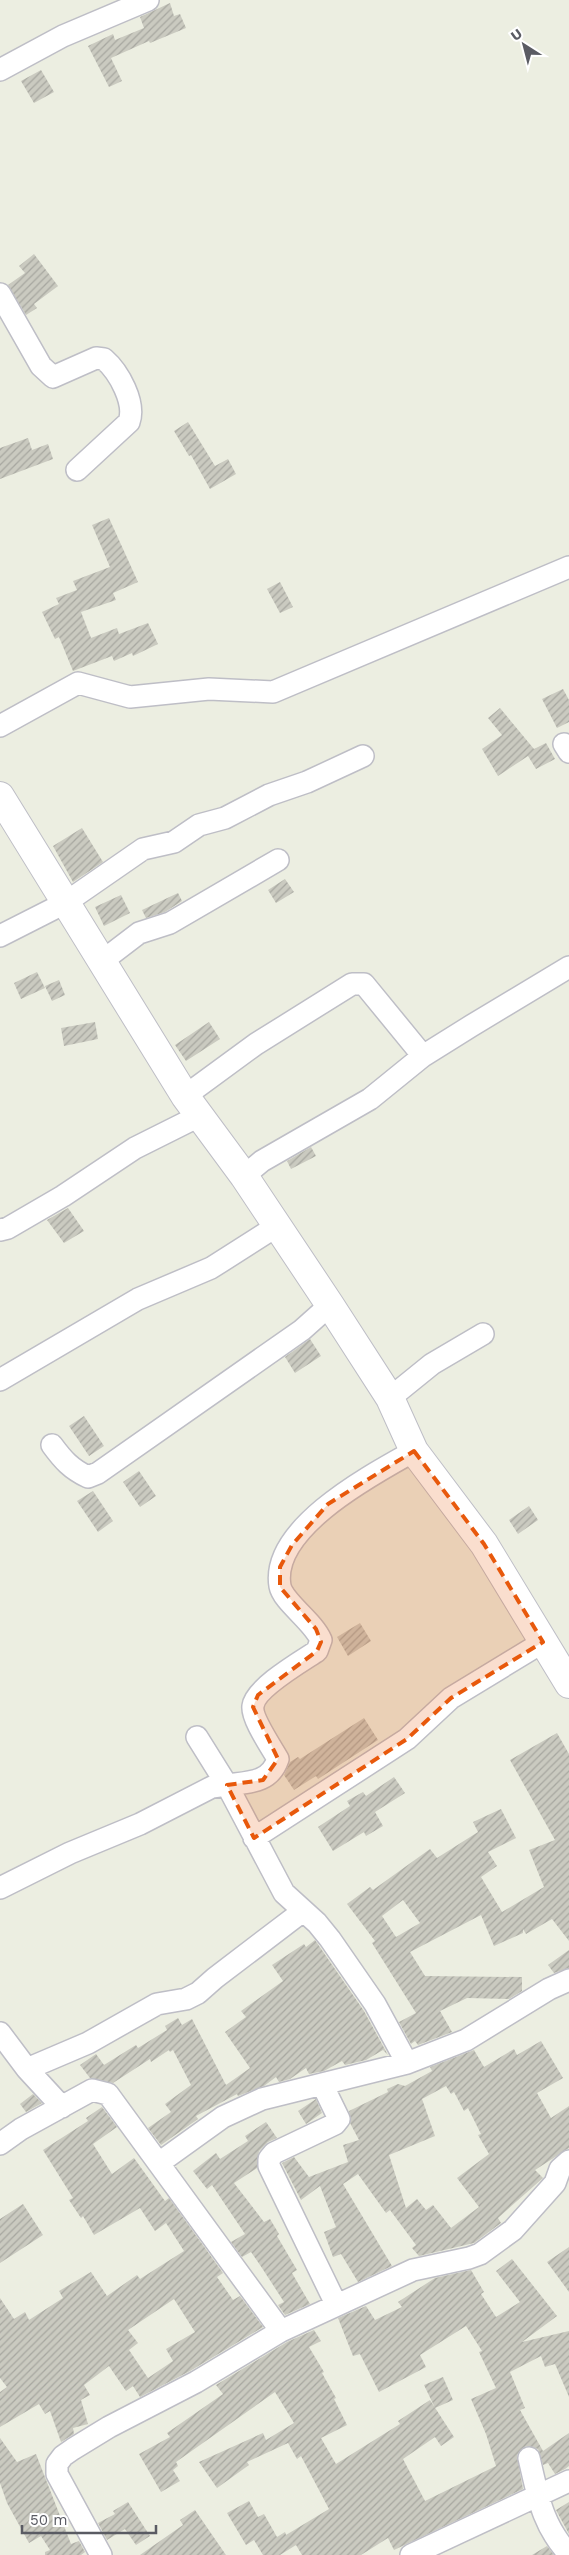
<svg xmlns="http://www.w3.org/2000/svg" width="569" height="2555" font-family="'Work Sans',sans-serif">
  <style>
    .building { fill: url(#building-hatch); fill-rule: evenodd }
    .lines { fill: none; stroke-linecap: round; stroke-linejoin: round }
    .minor-casing { stroke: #bebec6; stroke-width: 24 }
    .tertiary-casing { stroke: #bebec6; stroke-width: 30 }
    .minor { stroke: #fff; stroke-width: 21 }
    .tertiary { stroke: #fff; stroke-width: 28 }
    .marked { fill: #e8590c; fill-opacity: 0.2; stroke: #e8590c; stroke-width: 4; stroke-dasharray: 10 6; stroke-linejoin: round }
  </style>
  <defs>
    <pattern id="building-hatch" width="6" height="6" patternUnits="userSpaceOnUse" patternTransform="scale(1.25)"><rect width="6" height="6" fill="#cacac0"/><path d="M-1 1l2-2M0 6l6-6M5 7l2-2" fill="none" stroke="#a7a7a0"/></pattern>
  </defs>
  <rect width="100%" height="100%" fill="#eceee1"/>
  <path class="building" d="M170,3L174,16L180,14L186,28L150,43L149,41L111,58L122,81L109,87L88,46L113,34L115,40L144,28L140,17Z
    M41,70L54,92L34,103L21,81Z
    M34,254L58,286L34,304L37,308L26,315L8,285L25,273L19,266Z
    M188,422L215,466L228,459L236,474L210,489L191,455L189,456L174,431Z
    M28,438L32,450L48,444L53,459L0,479V448Z
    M109,518L138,582L113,593L116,600L81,612L91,638L117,628L119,634L148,623L158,644L133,656L132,653L114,661L112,656L73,671L59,637L55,639L42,612L59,604L56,598L77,590L73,581L110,567L92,525Z
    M280,582L293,607L280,613L267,589Z
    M563,689L569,700V722L557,728L542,699Z
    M500,708L534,749L546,743L555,759L536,769L528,756L498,776L482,749L502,735L488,718Z
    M82,828L103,862L73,882L53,846Z
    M285,879L294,892L276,903L268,890Z
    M178,893L182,901L165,912L146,918L142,910Z
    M121,895L130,913L104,926L95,907Z
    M37,972L45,988L21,999L14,983Z
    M59,980L65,995L52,1001L45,986Z
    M95,1022L98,1039L64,1046L61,1028Z
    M209,1022L220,1039L186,1061L175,1045Z
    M311,1147L316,1156L291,1169L287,1161Z
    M68,1208L84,1231L64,1243L47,1220Z
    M310,1339L321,1356L295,1373L285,1357Z
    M84,1416L104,1446L89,1456L69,1426Z
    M139,1471L156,1496L140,1507L123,1482Z
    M93,1491L113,1521L98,1532L77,1501Z
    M529,1506L538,1520L518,1534L509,1520Z
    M360,1623L371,1641L348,1656L337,1637Z
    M364,1718L378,1740L318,1779L316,1776L294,1790L284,1775L290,1762L298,1757L300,1759Z
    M557,1733L569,1754V1941L552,1919L526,1934L523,1929V1933L494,1946L481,1915L410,1952L425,1976L522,1977V1991L509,1999L467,1998L440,2011L452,2032L418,2045L415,2041L411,2044L399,2022L416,2013L372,1943L375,1941L347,1904L370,1887L373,1890L430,1849L437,1858L478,1832L473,1822L501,1809L516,1838L488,1852L497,1866L481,1877L502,1912L544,1887L529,1850L555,1840L510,1760ZM403,1900L420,1923L396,1937L382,1916Z
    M394,1777L405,1793L375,1812L383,1826L366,1836L364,1832L333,1851L318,1827L350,1806L347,1801L363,1792L366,1796Z
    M315,1940L364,2011L388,2055L383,2050L366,2060L345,2065L342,2061L324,2071L309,2074L306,2068L290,2079L279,2082L276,2077L264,2086L238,2096L237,2094L196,2116L198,2119L161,2145L148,2128L171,2112L165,2104L191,2085L173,2050L170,2052L169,2050L151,2062L150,2059L113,2083L90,2078L80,2065L96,2054L104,2065L136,2045L138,2048L167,2030L165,2026L178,2018L182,2025L192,2019L226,2085L250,2068L225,2032L246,2017L241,2011L283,1981L272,1965L304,1944L306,1947Z
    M569,1950V1968L554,1973L548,1965Z
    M541,2041L563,2078L537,2093L551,2118L569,2106V2148L535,2170L543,2178L498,2218L501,2223L474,2243L419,2256L412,2248L416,2245L390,2210L386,2213L358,2174L343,2184L392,2266L358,2282L341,2254L333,2257L324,2232L336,2227L320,2186L301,2200L282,2163L294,2157L309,2177L348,2162L343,2145L359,2140L350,2123L349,2111L388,2092L387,2089L398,2084L405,2086L432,2071L430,2067L474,2050L484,2067L514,2049L517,2055ZM446,2086L451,2094L454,2092L464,2111L468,2108L481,2134L478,2135L489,2154L457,2178L479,2207L451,2228L433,2205L426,2210L417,2199L406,2208L389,2155L435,2136L422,2099Z
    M33,2094L42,2103L26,2112L20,2104Z
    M316,2099L322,2113L306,2124L298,2111Z
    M102,2107L117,2127L93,2144L112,2174L134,2158L165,2201L169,2198L223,2273L217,2277L233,2300L240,2296L263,2327L190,2371L140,2397L133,2386L126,2391L109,2366L84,2385L90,2395L81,2400L88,2424L73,2428L74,2434L61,2442L50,2411L45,2414L39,2404L0,2427V2392L7,2387L0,2378V2298L14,2319L25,2312L29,2320L63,2298L59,2291L91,2272L107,2296L137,2275L140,2279L184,2251L166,2223L155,2231L140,2208L94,2235L83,2216L81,2218L69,2200L73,2198L43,2150L88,2121L86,2118ZM174,2299L195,2332L166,2349L173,2361L148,2378L129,2350L138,2343L128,2330Z
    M266,2122L277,2138L268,2142L259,2151L257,2168L234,2183L264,2222L270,2219L279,2234L277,2236L297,2270L292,2273L310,2304L285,2315L278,2305L284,2302L262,2268L251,2252L242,2257L231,2242L245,2234L212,2185L207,2189L193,2171L216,2153L220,2159L248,2141L245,2136Z
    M23,2204L43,2235L0,2263V2219Z
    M569,2247V2292L547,2262Z
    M512,2259L557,2316L522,2342L569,2331V2397L555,2364L545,2367L541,2356L510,2372L525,2408L520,2410L543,2451L569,2433V2466L565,2469L555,2474L548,2463L543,2465L538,2449L526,2446L517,2455L523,2489L394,2550L388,2538L361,2555H302L296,2545L280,2555H263L254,2540L246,2545L227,2513L249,2501L258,2517L264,2514L277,2537L285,2532L286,2535L329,2509L301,2456L297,2459L288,2443L247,2462L249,2465L217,2488L199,2462L263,2433L266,2440L294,2423L275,2392L176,2462L178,2466L173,2470L180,2481L161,2492L139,2454L170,2437L167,2433L223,2394L216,2385L287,2342L314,2330L321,2341L309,2347L324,2372L322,2373L336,2398L334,2399L347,2425L321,2438L336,2464L400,2424L398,2421L430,2400L454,2437L441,2446L435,2437L403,2459L425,2501L496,2466L486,2434L471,2399L496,2388L479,2352L482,2351L466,2326L420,2355L426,2367L379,2392L360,2354L353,2356L338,2318L366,2306L375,2320L402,2307L398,2302L435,2278L471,2270L484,2292L481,2294L496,2317L520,2302L496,2271Z
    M443,2377L453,2400L435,2408L424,2385Z
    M0,2438L17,2462L36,2454L71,2544L79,2541L85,2552L81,2555H45V2552L50,2550L41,2536L29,2543L7,2503L0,2483Z
    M128,2502L150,2536L136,2545L125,2529L107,2540L98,2523L115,2514L113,2511Z
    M569,2502V2534L556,2510Z
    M195,2510L226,2555H140L183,2525L180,2520Z
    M547,2546L554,2555H532Z"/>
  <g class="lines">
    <g class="minor-casing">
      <path id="minor" d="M0,70L63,36L148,0
        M0,294L41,366L53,377L96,358L104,359C119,372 136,403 129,422L77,470
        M0,726L78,683L130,697L209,689L273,692L569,567
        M564,744L569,752
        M0,936L65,903L143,849L174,842L199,825L225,818L269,795L307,782L363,756
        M101,962L139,933L170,923L278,860
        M185,1096L256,1044L352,984H364L423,1056
        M244,1176L262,1161L370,1099L423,1056L471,1026L569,967
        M0,1230L8,1228L63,1196L135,1148L199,1116
        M0,1380L138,1299L211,1268L277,1226
        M390,1398L432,1364L483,1334
        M52,1445C63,1460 71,1469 88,1477L98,1473L302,1330L330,1305
        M197,1737L227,1785C249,1782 270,1783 278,1759C272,1748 251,1718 253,1706C255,1688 302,1661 317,1651L321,1640C313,1621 283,1602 280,1586C270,1528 373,1474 414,1451
        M254,1838L407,1739L451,1698L543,1642
        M0,1888L70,1853L140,1824L212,1787L227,1785L284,1893L317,1923L330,1939L375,2004L407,2063L466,2040L549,1989L569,1980
        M0,2033L27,2069L88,2043L157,2004L186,1999L198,1993L215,1978L303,1911
        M27,2069L62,2107
        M322,2084L339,2119L335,2124L274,2153L269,2159V2166L336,2304
        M0,2144L21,2129L92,2090L108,2094L281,2331
        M159,2163L223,2117L262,2099L407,2063
        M529,2458C538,2496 542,2525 569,2554
        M101,2555L57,2474V2464L63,2456L73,2449L109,2427L196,2382L281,2331L413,2270L469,2258L480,2254L513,2230L555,2183L560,2169L569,2161
        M411,2555L569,2481"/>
    </g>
    <g class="tertiary-casing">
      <path id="tertiary" d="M0,796L185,1096L244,1176L330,1305L390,1398L414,1451L484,1544L569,1684"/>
    </g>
    <use href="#minor" class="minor"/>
    <use href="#tertiary" class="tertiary"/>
  </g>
  <path class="marked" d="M414,1451L484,1544L543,1642L451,1698L407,1739L254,1838L227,1785L263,1780L278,1759L253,1707L258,1695L317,1651L321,1642L316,1629L280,1587V1567L292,1545L328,1504Z"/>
  <g transform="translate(524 45) rotate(324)" stroke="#ffffff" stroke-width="4" paint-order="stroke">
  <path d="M0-4L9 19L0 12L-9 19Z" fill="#5a5b63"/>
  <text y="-8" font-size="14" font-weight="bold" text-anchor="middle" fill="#5a5b63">U</text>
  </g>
  <path d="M22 2525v8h134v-8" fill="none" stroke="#5a5b63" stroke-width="2.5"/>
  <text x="30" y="2525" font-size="15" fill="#5a5b63" stroke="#ffffff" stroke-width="4" paint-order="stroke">50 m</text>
</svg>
